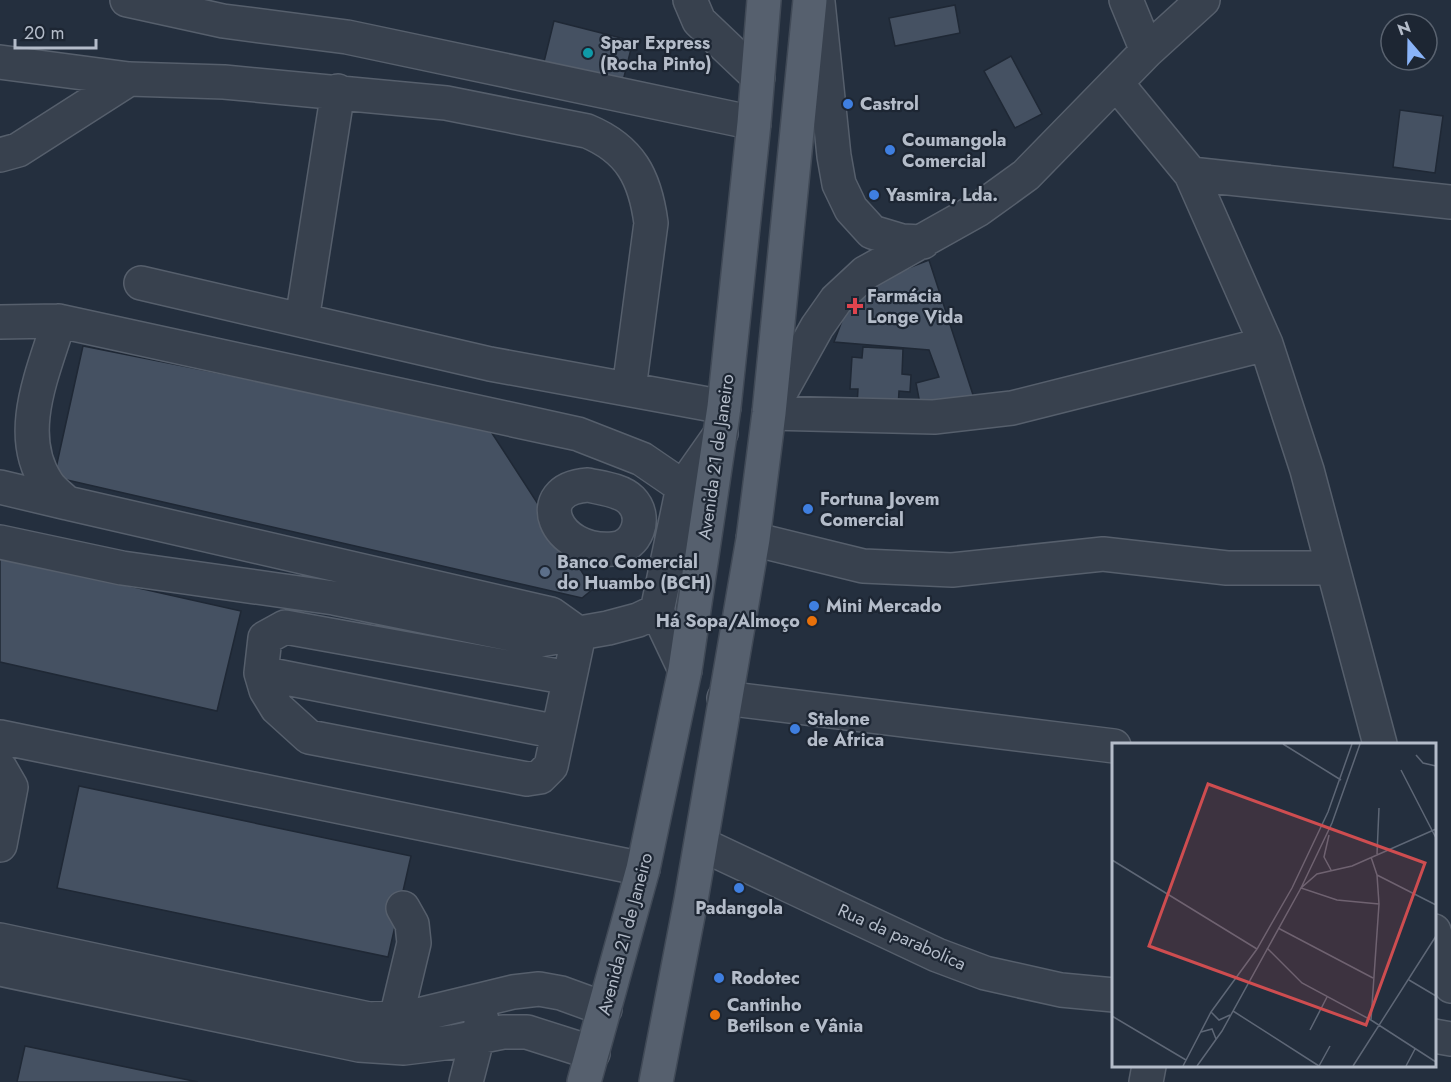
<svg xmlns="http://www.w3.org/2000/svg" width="1451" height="1082" font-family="Jost,sans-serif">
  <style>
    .building { fill: #455162; stroke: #1f2835; stroke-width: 1.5 }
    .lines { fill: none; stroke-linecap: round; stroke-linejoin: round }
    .minor-casing { stroke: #565f6c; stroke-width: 36 }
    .major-casing { stroke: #414a57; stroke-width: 36 }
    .minor { stroke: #38414e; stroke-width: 33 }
    .major { stroke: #56606e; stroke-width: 33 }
    .culture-dot { fill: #0f9aa8; stroke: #1d2633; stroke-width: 2 }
    .shop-dot { fill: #3f7fe0; stroke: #1d2633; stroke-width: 2 }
    .health-dot { fill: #e0444e; stroke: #1d2633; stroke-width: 2 }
    .service-dot { fill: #5c6f8a; stroke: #1d2633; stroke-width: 2 }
    .food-dot { fill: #e8710a; stroke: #1d2633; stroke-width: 2 }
    .labels { text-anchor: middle; stroke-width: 4.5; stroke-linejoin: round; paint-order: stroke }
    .poi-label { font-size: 18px; font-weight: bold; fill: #b4bcc9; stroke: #1d2633; text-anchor: start }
    .street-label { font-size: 18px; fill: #b4bcc9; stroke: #1d2633 }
    .inset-road { fill: none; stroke: #5e6776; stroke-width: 1.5 }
    .view { fill: #ce4d50; fill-opacity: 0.15; stroke: #ce4d50; stroke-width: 3 }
    .inset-edge { fill: none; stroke: #b4bcc9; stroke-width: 3 }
  </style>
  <rect width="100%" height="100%" fill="#242f3e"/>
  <path class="building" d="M955,5L960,33L895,46L889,18Z
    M554,21L633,41L622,85L543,66Z
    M1011,56L1042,114L1015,128L984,71Z
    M1400,110L1443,116L1435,173L1393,167Z
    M929,260L975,401L921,409L916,383L939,377L929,350L834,342L854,289Z
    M83,346L488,427L593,589L582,598L54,477Z
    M863,347L903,349L902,374L911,375L910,392L899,391L898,408L857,406L858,389H850L852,357L862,358Z
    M0,557L241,611L217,711L0,662Z
    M79,786L411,856L388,957L57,888Z
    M25,1046L198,1082H17Z"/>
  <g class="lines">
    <g class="minor-casing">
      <path id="minor" d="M127,0L223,21L347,37L754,123
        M690,0L699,21L758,77
        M1126,0L1147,51
        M1203,0L1147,51L1026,175L979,209L865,273L836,300L817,327L769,413L934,417L1012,408L1266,344
        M818,2L834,156L839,184L851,209L872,232L902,241L923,242
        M0,62L129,79L224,82L446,103L587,131C630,149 645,177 651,223L629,389
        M1117,84L1191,174L1266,344L1307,470L1380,744
        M0,155L18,150L129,79
        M1191,174L1451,202
        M141,283L490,364L724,407
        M302,320L338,91
        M59,321C44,371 14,434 47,483C52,491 61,497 67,503L551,614L579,634
        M0,322L59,321L578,434L642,459L683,487
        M588,485C601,488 621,490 631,500C648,517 637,547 613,549C554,554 529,489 588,485Z
        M0,487L67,503
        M753,539L863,566L952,570L1103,554L1227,568H1332
        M0,542L122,568L334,598L540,640L608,628L638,620L657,611
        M685,670L657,611L683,487L721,433
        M261,673L558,732
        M569,678L285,627L265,638L261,673L266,690L277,708L309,737L527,779L540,777L551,766L579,634
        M724,698L1114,746
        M0,737L643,869
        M0,768L11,787L0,845
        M701,844L937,955L985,973L1061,990L1114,995
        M1434,931L1451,986
        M0,940L369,1019L414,1016L513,992L539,989L561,993L605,1009
        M0,969L359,1045L404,1048L453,1042L503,1032H527L593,1053
        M396,1018L414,943L412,924L403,908
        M1434,1036L1451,1039
        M466,1082L482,1020
        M1146,1082L1149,1066"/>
    </g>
    <g class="major-casing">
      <path id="major" d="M584,1082L643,869L685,670L724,407L754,123L764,0
        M656,1082L691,900L753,539L769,413L810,0"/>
    </g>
    <use href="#minor" class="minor"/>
    <use href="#major" class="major"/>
  </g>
  <circle class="culture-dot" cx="588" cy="53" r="6"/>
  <g class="shop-dot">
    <circle cx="848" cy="104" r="6"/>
    <circle cx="890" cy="150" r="6"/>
    <circle cx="874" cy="195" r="6"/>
    <circle cx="808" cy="509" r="6"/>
    <circle cx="814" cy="606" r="6"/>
    <circle cx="795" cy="729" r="6"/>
    <circle cx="739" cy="888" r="6"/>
    <circle cx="719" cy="978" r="6"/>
  </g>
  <path class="health-dot" d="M852 297h6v6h6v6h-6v6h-6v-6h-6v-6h6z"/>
  <circle class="service-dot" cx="545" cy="572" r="6"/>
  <g class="food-dot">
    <circle cx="812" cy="621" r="6"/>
    <circle cx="715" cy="1015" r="6"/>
  </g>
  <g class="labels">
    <g class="poi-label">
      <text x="600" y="49">Spar Express<tspan x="600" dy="21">(Rocha Pinto)</tspan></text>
      <text x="860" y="110">Castrol</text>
      <text x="902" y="146">Coumangola<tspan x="902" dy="21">Comercial</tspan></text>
      <text x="886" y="201">Yasmira, Lda.</text>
      <text x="867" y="302">Farmácia<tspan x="867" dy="21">Longe Vida</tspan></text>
      <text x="820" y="505">Fortuna Jovem<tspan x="820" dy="21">Comercial</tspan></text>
      <text x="557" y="568">Banco Comercial<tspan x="557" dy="21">do Huambo (BCH)</tspan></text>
      <text x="826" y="612">Mini Mercado</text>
      <text x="800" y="627" text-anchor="end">Há Sopa/Almoço</text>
      <text x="807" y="725">Stalone<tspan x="807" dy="21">de Africa</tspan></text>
      <text x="739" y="914" text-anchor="middle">Padangola</text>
      <text x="731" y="984">Rodotec</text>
      <text x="727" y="1011">Cantinho<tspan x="727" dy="21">Betilson e Vânia</tspan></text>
    </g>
    <g class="street-label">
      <text transform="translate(716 457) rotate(-82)" y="6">Avenida 21 de Janeiro</text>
      <text transform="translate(625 934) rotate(-75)" y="6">Avenida 21 de Janeiro</text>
      <text transform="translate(902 937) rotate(24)" y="6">Rua da parabolica</text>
    </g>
  </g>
  <g transform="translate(1112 743)">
    <rect width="324" height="324" fill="#242f3e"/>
    <path class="inset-road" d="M171,1L229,37M304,12L311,20L324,23M289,27L324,95M217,92L212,114L219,127M265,111L267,65M259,114L265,132L267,161L259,277M0,117L145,206M265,132L324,162M267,161L225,157L189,145L205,131L240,123L324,86M166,185L261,235M155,205L190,240L259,277L324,319M297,237L324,253M121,268L207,323M99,269L107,277L118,272M0,273L74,317M198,287L215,254M89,289L100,286L104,296M71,323L99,269L145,206L180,145L216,69L240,1M85,323L110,288L189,145L220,80L248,1M207,323L218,303M241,323L324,193M294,323L303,306"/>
    <path class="view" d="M96,41L313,120L254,282L37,203Z"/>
    <rect width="324" height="324" class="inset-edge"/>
  </g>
  <g transform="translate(1409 42) rotate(340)"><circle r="28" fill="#1d2633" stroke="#59626f" stroke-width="1.5"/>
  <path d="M0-4.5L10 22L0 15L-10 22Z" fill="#8ab4f8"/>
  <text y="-9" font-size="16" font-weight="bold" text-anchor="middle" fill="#b4bcc9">N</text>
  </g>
  <path d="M15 39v9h81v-9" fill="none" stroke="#b4bcc9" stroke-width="3"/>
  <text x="24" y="39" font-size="18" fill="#b4bcc9" stroke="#1d2633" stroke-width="4.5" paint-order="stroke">20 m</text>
</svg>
